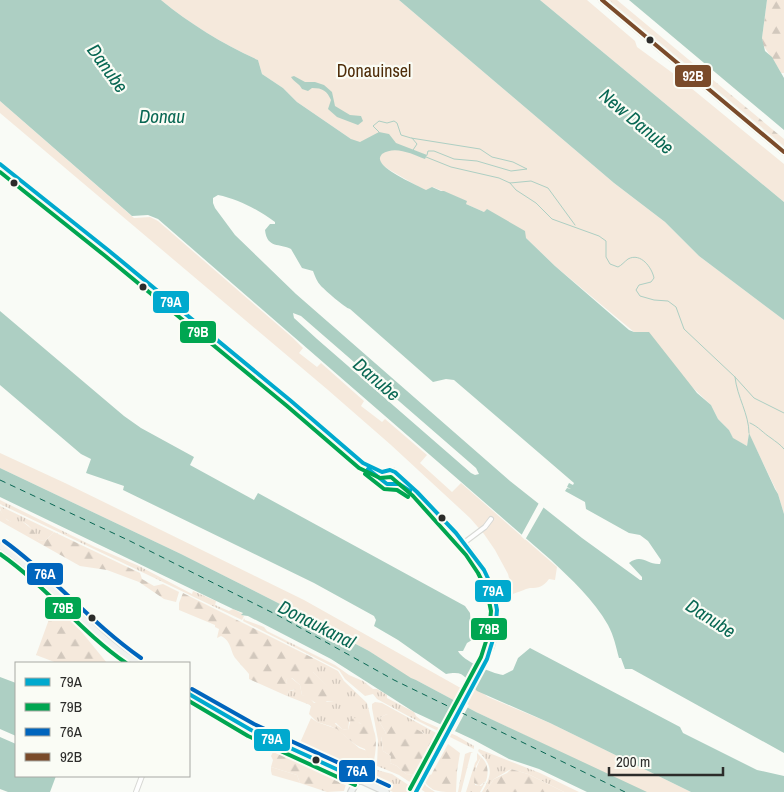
<svg xmlns="http://www.w3.org/2000/svg" width="784" height="792" font-family="'Archivo Narrow',sans-serif">
  <style>
    .grass { fill: url(#grass-tufts) }
    .forest { fill: url(#forest-firs) }
    .park { fill: #f5e9dc }
    .water { fill: #adcfc3; fill-rule: evenodd }
    .pier { fill: #f9fbf6 }
    .lines { fill: none; stroke-linecap: round; stroke-linejoin: round }
    .stream { stroke: #adcfc3; stroke-width: 1 }
    .ferry { stroke: #086753; stroke-width: 1; stroke-dasharray: 6 5; stroke-linecap: butt }
    .street-casing { stroke: #d7d8d4; stroke-width: 6 }
    .secondary-casing { stroke: #d7d8d4; stroke-width: 8 }
    .street { stroke: #fefefe; stroke-width: 4 }
    .secondary { stroke: #f0f2f0; stroke-width: 5.5 }
    .bus-1-casing { stroke: #fafcf5; stroke-width: 8 }
    .bus-2-casing { stroke: #fafcf5; stroke-width: 8 }
    .bus-3-casing { stroke: #fafcf5; stroke-width: 8 }
    .bus-4-casing { stroke: #fafcf5; stroke-width: 8 }
    .bus-1 { stroke: #00a9ce; stroke-width: 4 }
    .bus-2 { stroke: #00a651; stroke-width: 4 }
    .bus-3 { stroke: #0065bd; stroke-width: 4 }
    .bus-4 { stroke: #7a4b2a; stroke-width: 4 }
    .bus-dot { fill: #2c2c2a; stroke: #fafcf5; stroke-width: 2 }
    .labels { text-anchor: middle; stroke-width: 4.5; stroke-linejoin: round; paint-order: stroke }
    .park-label { font-size: 18px; fill: #4f2d09; stroke: #fafcf5 }
    .water-label { font-size: 19px; font-style: italic; fill: #086753; stroke: #fafcf5 }
    .line-badge { stroke: #fafcf5; stroke-width: 2 }
    .badge-label { font-size: 14px; text-anchor: middle; font-weight: bold; fill: #fff }
  </style>
  <defs>
    <pattern id="grass-tufts" width="24" height="20" patternUnits="userSpaceOnUse" patternTransform="scale(1.25)"><rect width="24" height="20" fill="#f5e9dc"/><path d="M3 7l-1-3M5 7V3M7 7l1-3M15 17l-1-3M17 17v-4M19 17l1-3" fill="none" stroke="#d2c8bd"/></pattern>
    <pattern id="forest-firs" width="22" height="20" patternUnits="userSpaceOnUse" patternTransform="scale(1.25)"><rect width="22" height="20" fill="#f5e9dc"/><path d="M5 1l3.5 6h-7zM16 11l3.5 6h-7z" fill="#d2c8bd"/></pattern>
  </defs>
  <rect width="100%" height="100%" fill="#f9fbf6"/>
  <path class="grass" d="M0,500L95,547L139,566L192,594L193,591L216,601L215,605L229,611L233,609L243,614L242,615L244,616L242,620L0,504Z
    M0,506L54,532L45,541L39,540C34,534 31,525 23,522C20,522 17,523 15,523C7,522 0,514 0,506Z
    M244,618L245,620L264,627L267,631L335,665L349,675L363,681L373,689H377L387,695V698L414,712L416,716L421,720L457,736L474,746V749L410,717L377,699L373,694L365,696L345,679L339,670L243,621Z
    M313,658L338,671L344,681L367,703L374,731L358,722H349L348,730L342,729L336,723L330,726L317,722L309,714L311,706L310,705L287,696L289,691L295,690L286,682L287,679L290,677L300,685L302,695L308,696L314,703L334,701L327,686L313,672Z
    M375,702L382,703L438,734L439,738L431,752L432,747L424,733L395,721L387,714L381,717L379,721L386,733L381,737L383,751L391,756L390,763L397,766L406,774L421,775L426,786L435,792H425L399,775L377,766L378,740L372,708V704Z
    M479,749L540,773L579,792H564L528,774L511,769L494,779L485,792H482C492,775 494,766 478,751Z
    M470,752H473L471,753L461,792H458L465,754Z
    M477,753L481,757L476,766L475,785L481,786L486,781L480,792H466L475,763L477,760Z
    M271,767L297,775L300,783L272,775L271,771Z
    M377,770L392,774L419,792H393L371,781L370,779L372,774Z"/>
  <path class="forest" d="M609,0H617L784,139V146Z
    M767,0H784V73H781L779,69L763,45L762,38Z
    M0,510L7,520L12,522H23L33,530L39,540L45,541L54,532L140,573L142,579L154,586L163,584L179,592L176,602L164,599L139,582L107,570L80,566L0,521Z
    M183,593L313,658V672L338,696L337,699L334,701H327L322,705C314,704 311,698 302,695L300,685L292,678L287,679L286,682L296,689L289,691L287,696L249,679V674C245,669 240,664 236,659C230,652 232,641 221,636L217,638L219,629L215,627V625L179,610V603Z
    M59,608L76,625L107,663H57L36,655L52,611Z
    M387,714L391,715C401,728 432,728 432,747C432,755 425,762 424,770L431,775L448,744L460,753L457,771L456,792C437,792 429,792 421,775L406,774L397,766L390,763L391,756L383,751L381,736L386,733L379,721L381,717Z
    M355,718L358,719L359,723C364,724 371,726 374,731C378,740 375,759 372,768L368,766L369,763L365,749C351,745 343,731 330,726L334,723L342,729L348,730L351,719Z
    M274,750L347,781L344,791L327,792L300,783L297,775L271,767L273,760L271,756Z
    M481,757C488,763 489,772 486,781L479,786L474,783L475,771Z
    M511,769L528,774L564,792H485L494,779L507,773Z"/>
  <path class="park" d="M161,0H399L614,183L665,222L699,256L784,320V514L778,494L749,434L747,446L733,439L729,430L718,419L711,405L634,332L555,266L526,238L484,212L466,204V201L433,187L426,191L388,169L351,139L297,102L283,88L262,74L258,60C223,44 190,24 161,0Z
    M540,0H587L635,41L637,47L674,74L784,164V202Z
    M0,101L134,218L150,217L158,221L293,338L303,348L299,353L317,367L321,363L364,401L361,406L382,422L385,419L427,455L420,463L452,492L461,483L557,567L555,580L549,579C543,587 539,588 530,588C525,589 519,592 513,594L508,574L495,550L484,534L470,518L391,445L328,390L0,113Z
    M0,453L65,483L304,600L466,691L470,684L488,697L550,723L691,792H644L476,712L416,680L411,679L369,651L297,613L286,605H282L181,554L0,468Z
    M311,718L317,722L337,729L359,748L367,751L369,763L364,774L350,766L309,751L299,745Z"/>
  <path class="water" d="M0,0H161C190,24 223,44 258,60L262,74L283,88L297,102L351,139L360,142L379,132L389,134L396,143L427,155L425,159C412,154 395,145 382,154C380,157 379,158 381,162C385,171 416,185 426,190L432,187L441,191H444L467,201L466,204L484,212L487,209L525,231L526,238L555,266L629,330L634,332H649L697,393L711,405L718,419L729,430L733,438L747,446L749,433L775,489L778,494L784,514V753L632,669H625L621,658H619C616,647 614,636 608,625C594,600 571,579 551,560L158,219L148,215L132,216L0,101ZM218,195C238,199 259,210 275,222V224H270L265,230C267,249 280,243 291,249L302,268L313,271C315,276 317,282 321,286C325,290 345,308 350,309L433,382L446,379L454,380L574,483L573,485L569,483L567,487L571,489L567,488L565,491L585,502L586,509L629,533L640,535L648,541L661,560L660,564C647,565 642,553 629,563L642,577V580H640L582,538L510,481L296,294L235,235L215,208L213,203V198ZM293,313L301,316L476,468L479,474L475,475L471,473L317,339L294,318Z
    M399,0H540L784,202V320L699,256L665,222L614,183Z
    M629,0H767L762,38L765,51L772,57L784,78V130Z
    M294,76L305,82H315L324,85L332,92L335,106L350,115L361,116L363,121L358,125L337,117L328,109L331,100C327,91 323,88 312,88L308,91L302,89C299,83 294,82 291,77Z
    M0,311L124,416L141,428L194,457L190,465L254,500L258,493L465,606L470,613L472,640L467,643L463,651H458C463,661 491,673 503,675L513,670L518,658L530,648L680,727L683,733L757,770L784,776V792H691L550,723L477,691C464,678 466,670 446,674L398,640L374,626L376,620L374,616L314,583L123,490L124,486L86,473L91,459L81,454L0,385Z
    M0,468L181,554L282,605H286L297,613L369,651L411,678L416,680L476,712L647,792H587L539,769L509,759L474,740L414,712L331,659L248,616L241,615L243,613L233,609L0,497Z
    M0,677L16,683V736L0,729Z
    M0,737L16,744V776H56L50,792H8L0,789Z"/>
  <path class="pier" d="M540,501L545,505L525,540L521,536Z
    M461,701L469,705L454,733L446,729Z"/>
  <g class="lines">
    <path class="stream" d="M379,132L373,126L379,121L387,123L394,121L397,123L401,135L411,138L480,149L492,157L513,162L527,169L511,171L477,161L454,159L434,151H428L427,155
      M412,138L417,144L413,150
      M426,157L451,167L499,178L510,183L531,181L548,188L575,225
      M510,183L516,190L536,203L552,219L599,236L606,241V257L610,264L618,267C622,265 624,262 628,259C641,252 652,268 654,278L651,282L639,285L636,290L640,296L654,300L668,301L676,307L684,329L735,377L754,398L784,413
      M735,377C737,397 749,414 749,433
      M750,423C759,427 763,433 771,438C776,442 780,444 784,449"/>
    <path class="ferry" d="M0,480L130,541L279,616L394,680L625,792"/>
    <g class="street-casing">
      <path id="street" d="M0,164L108,250L291,401L385,483L391,485L399,484L422,498
        M365,464L382,472L393,470L417,492L422,498C463,541 512,581 492,647L416,792
        M465,542L485,527L491,519
        M136,792L142,776"/>
    </g>
    <g class="secondary-casing">
      <path id="secondary" d="M602,0L784,152
        M0,546C51,579 86,631 137,663
        M189,694L251,730L386,792
        M351,792L358,779"/>
    </g>
    <use href="#street" class="street"/>
    <use href="#secondary" class="secondary"/>
    <g class="bus-1-casing">
      <path id="bus-1" d="M0,164L108,250L291,401L363,463L382,472L390,470L395,472L417,492L456,533L484,570L493,589L497,610L495,633L487,659L416,792
        M368,469L387,484H399L410,491
        M189,694L251,730L358,779"/>
    </g>
    <g class="bus-2-casing">
      <path id="bus-2" d="M0,172L104,255L287,406L359,468L380,478L391,477L413,496L466,555L478,573L487,591L491,611L489,632L481,657L410,789
        M365,474L384,489L397,490L408,497
        M0,554C46,586 80,631 126,663
        M189,701L248,736L355,785"/>
    </g>
    <g class="bus-3-casing">
      <path id="bus-3" d="M4,541C53,576 91,623 141,658
        M192,689L254,724L389,786"/>
    </g>
    <g class="bus-4-casing">
      <path id="bus-4" d="M602,0L784,152"/>
    </g>
    <use href="#bus-1" class="bus-1"/>
    <use href="#bus-2" class="bus-2"/>
    <use href="#bus-3" class="bus-3"/>
    <use href="#bus-4" class="bus-4"/>
  </g>
  <g class="bus-dot">
    <circle cx="650" cy="40" r="4.5"/>
    <circle cx="14" cy="183" r="4.5"/>
    <circle cx="143" cy="287" r="4.5"/>
    <circle cx="442" cy="518" r="4.5"/>
    <circle cx="92" cy="618" r="4.5"/>
    <circle cx="316" cy="760" r="4.5"/>
  </g>
  <g class="labels">
    <g class="park-label">
      <text x="374" y="77">Donauinsel</text>
    </g>
    <g class="water-label">
      <text transform="translate(108 68) rotate(54)" y="7">Danube</text>
      <text x="162" y="123">Donau</text>
      <text transform="translate(637 121) rotate(40)" y="7">New Danube</text>
      <text transform="translate(377 379) rotate(41)" y="7">Danube</text>
      <text transform="translate(711 618) rotate(33)" y="7">Danube</text>
      <text transform="translate(317 624) rotate(27)" y="7">Donaukanal</text>
    </g>
  </g>
  <g class="line-badge">
    <rect x="674" y="64" width="38" height="24" rx="5" fill="#7a4b2a"/>
    <rect x="152" y="290" width="38" height="24" rx="5" fill="#00a9ce"/>
    <rect x="179" y="320" width="38" height="24" rx="5" fill="#00a651"/>
    <rect x="26" y="562" width="38" height="24" rx="5" fill="#0065bd"/>
    <rect x="474" y="579" width="38" height="24" rx="5" fill="#00a9ce"/>
    <rect x="44" y="596" width="38" height="24" rx="5" fill="#00a651"/>
    <rect x="470" y="617" width="38" height="24" rx="5" fill="#00a651"/>
    <rect x="253" y="728" width="38" height="24" rx="5" fill="#00a9ce"/>
    <rect x="338" y="759" width="38" height="24" rx="5" fill="#0065bd"/>
  </g>
  <g class="badge-label">
    <text x="693" y="81">92B</text>
    <text x="171" y="307">79A</text>
    <text x="198" y="337">79B</text>
    <text x="45" y="579">76A</text>
    <text x="493" y="596">79A</text>
    <text x="63" y="613">79B</text>
    <text x="489" y="634">79B</text>
    <text x="272" y="744">79A</text>
    <text x="357" y="776">76A</text>
  </g>
  <rect x="15" y="662" width="175" height="115" fill="#fafcf5" stroke="#a8a9a4"/>
  <rect x="25" y="678" width="25" height="8" fill="#00a9ce" stroke="#a8a9a4"/>
  <text x="60" y="687" font-size="15" fill="#2c2c2a">79A</text>
  <rect x="25" y="703" width="25" height="8" fill="#00a651" stroke="#a8a9a4"/>
  <text x="60" y="712" font-size="15" fill="#2c2c2a">79B</text>
  <rect x="25" y="728" width="25" height="8" fill="#0065bd" stroke="#a8a9a4"/>
  <text x="60" y="737" font-size="15" fill="#2c2c2a">76A</text>
  <rect x="25" y="753" width="25" height="8" fill="#7a4b2a" stroke="#a8a9a4"/>
  <text x="60" y="762" font-size="15" fill="#2c2c2a">92B</text>
  <path d="M609 767v8h114v-8" fill="none" stroke="#2c2c2a" stroke-width="2.5"/>
  <text x="616" y="767" font-size="15" fill="#2c2c2a" stroke="#fafcf5" stroke-width="4" paint-order="stroke">200 m</text>
</svg>
